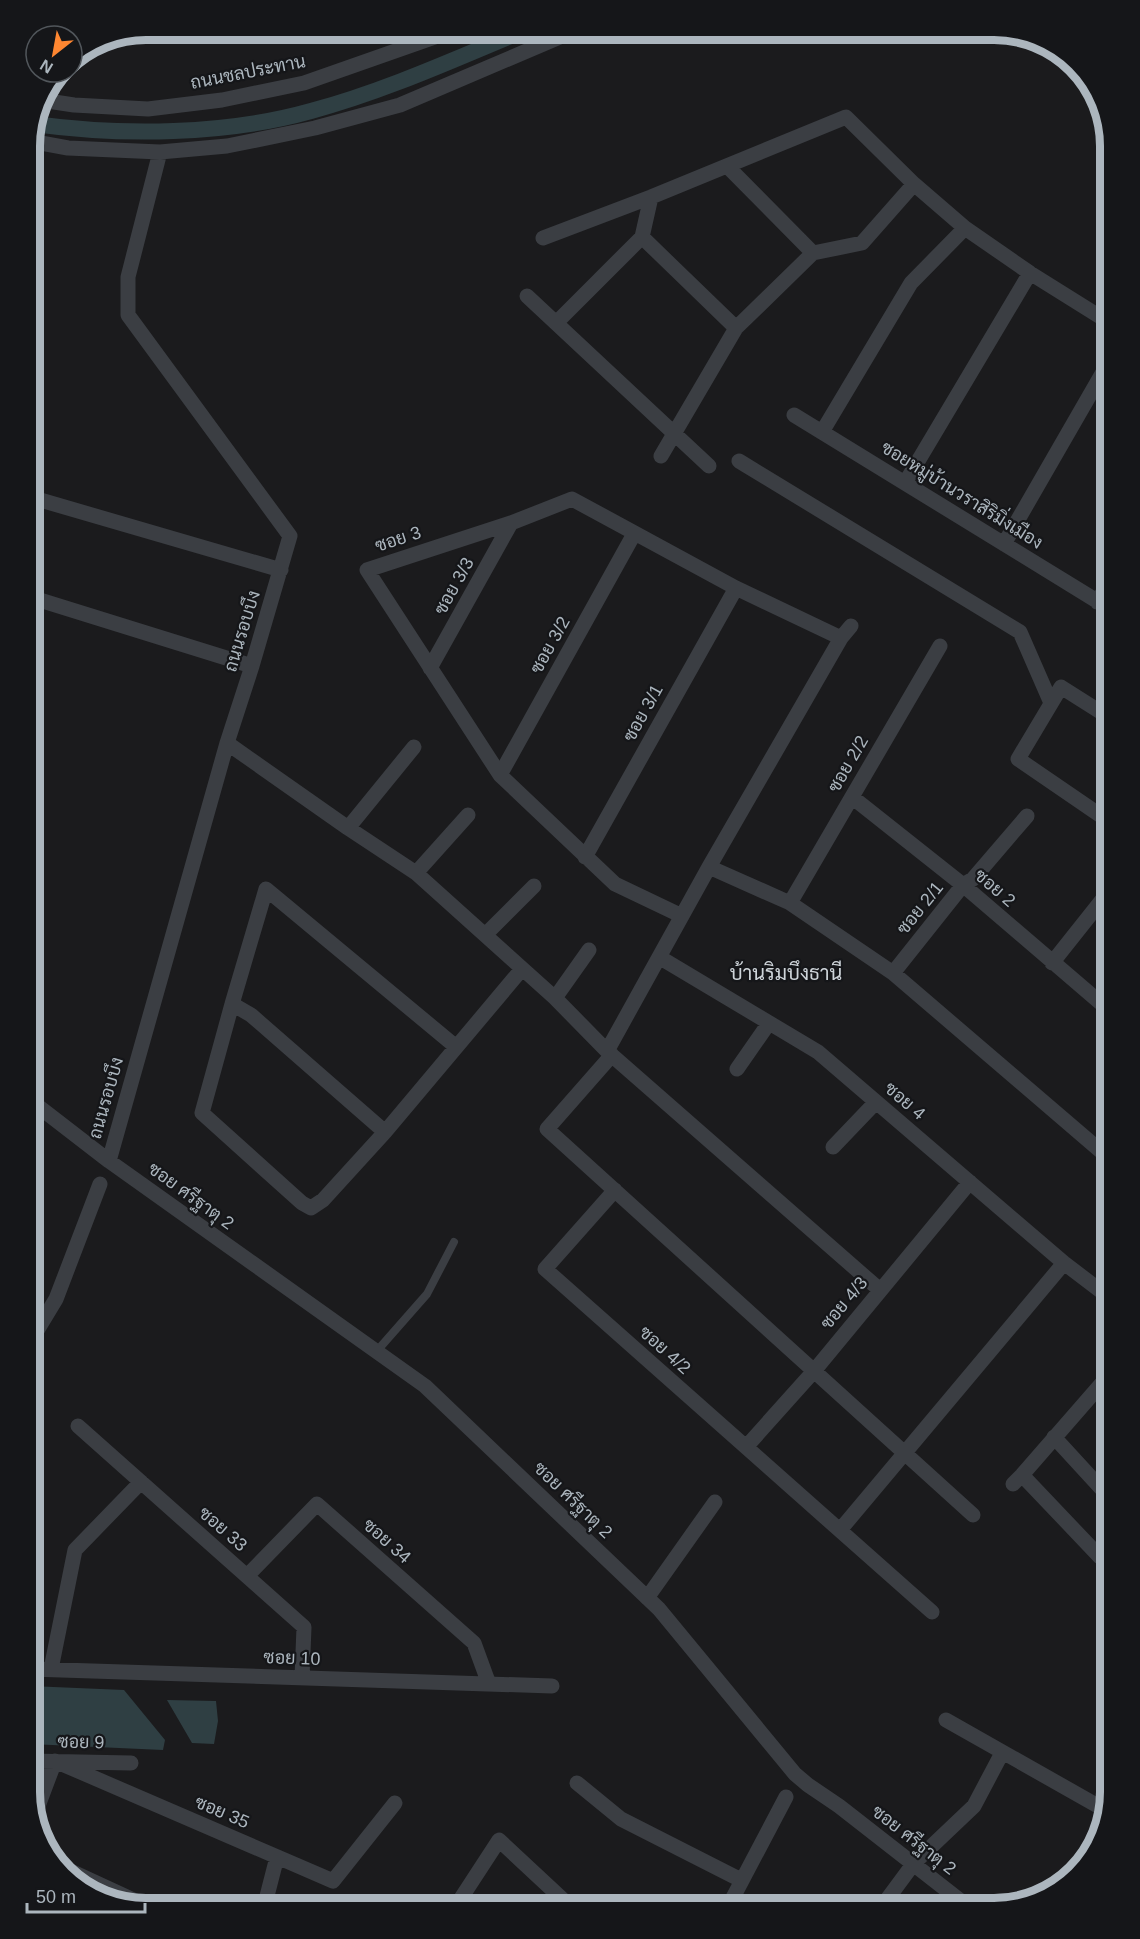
<svg xmlns="http://www.w3.org/2000/svg" width="1140" height="1939" font-family="Helvetica,Sarabun,sans-serif">
  <style>
    .water { fill: #2f3f43 }
    .lines { fill: none; stroke-linecap: round; stroke-linejoin: round }
    .canal { stroke: #2f3f43; stroke-width: 16 }
    .lane { stroke: #3b3e43; stroke-width: 8 }
    .street { stroke: #3b3e43; stroke-width: 15 }
    .labels { text-anchor: middle; stroke-width: 4.5; stroke-linejoin: round; paint-order: stroke }
    .street-label { font-size: 18px; fill: #acb6be; stroke: #151619 }
    .neighbourhood-label { font-size: 20px; fill: #ced4d9; stroke: #151619 }
    .rim { fill: none; stroke: #acb6be; stroke-width: 8 }
  </style>
  <rect width="100%" height="100%" fill="#1b1b1d"/>
  <path class="water" d="M30,1686L124,1690L165,1740L163,1750L30,1744Z
    M167,1700L216,1701L218,1721L214,1744L192,1743Z"/>
  <g class="lines">
    <path class="canal" d="M34,124C122,136 226,135 311,111C385,91 455,59 525,30"/>
    <path class="lane" d="M376,1352L427,1294L454,1242"/>
    <path class="street" d="M41,100L74,105L148,109L222,100L304,83L455,30
      M30,141L68,148L160,152L227,146L315,128L400,105L576,30
      M727,166L813,253
      M651,197L642,237L736,328
      M543,238L651,197L846,117L914,184L965,228
      M527,296L709,466
      M557,322L642,237
      M794,415L1110,609
      M822,432L911,283L965,228L1030,273L1110,323
      M661,456L736,328L813,253L862,243L914,184
      M739,461L1020,632L1051,703
      M905,483L1030,273
      M30,497L281,570
      M1004,544L1110,360
      M30,597L252,666
      M1097,602L1110,581
      M430,668L511,523
      M227,743L348,828L416,873L555,998L607,1051L880,1290
      M500,775L634,534
      M852,797L963,885L1110,1011
      M1110,822L1018,759L1061,687L1110,718
      M348,828L414,747
      M585,857L736,588
      M709,867L790,903L893,973L1110,1159
      M416,873L468,815
      M790,903L940,646
      M682,916L615,884L500,775L367,570L511,523L572,499L736,588L841,638
      M485,935L534,886
      M659,957L818,1052L1064,1263L1110,1298
      M1052,963L1110,890
      M893,973L963,885L973,879L1027,816
      M555,998L589,950
      M232,1004L251,1015L385,1132
      M455,1046L266,889L232,1004L202,1113L302,1203L311,1208L323,1200L385,1132L522,969
      M607,1051L709,867L841,638L851,626
      M612,1055L547,1129L973,1515
      M737,1069L769,1023
      M30,1100L109,1161L425,1386L659,1609L795,1774L808,1785L839,1806L971,1909
      M833,1147L876,1102
      M109,1161L227,743L252,666L290,536L128,315V277L160,152
      M615,1190L545,1269L932,1612
      M30,1342L56,1299L100,1184
      M78,1426L304,1627L302,1678
      M1054,1437L1110,1498
      M746,1447L814,1371L970,1182
      M1022,1475L1100,1557
      M1013,1484L1022,1475L1110,1374
      M840,1530L1064,1263
      M247,1576L317,1504L474,1643L489,1684
      M647,1598L715,1502
      M30,1669L552,1686
      M51,1669L75,1550L141,1482
      M946,1720L1105,1810
      M30,1761L131,1763
      M577,1783L621,1819L741,1880
      M35,1814L55,1761L333,1881L395,1803
      M62,1867L153,1909
      M261,1909L267,1896L277,1857
      M454,1909L499,1840L573,1909
      M727,1909L786,1797
      M880,1909L914,1863L974,1806L1002,1753"/>
  </g>
  <g class="labels">
    <g class="street-label">
      <text transform="translate(248 72) rotate(-11)" y="6">ถนนชลประทาน</text>
      <text transform="translate(962 495) rotate(32)" y="6">ซอยหมู่บ้านวราสิริมิ่งเมือง</text>
      <text transform="translate(398 539) rotate(-18)" y="6">ซอย 3</text>
      <text transform="translate(454 586) rotate(-61)" y="6">ซอย 3/3</text>
      <text transform="translate(242 631) rotate(-73)" y="6">ถนนรอบบึง</text>
      <text transform="translate(550 645) rotate(-61)" y="6">ซอย 3/2</text>
      <text transform="translate(643 713) rotate(-61)" y="6">ซอย 3/1</text>
      <text transform="translate(848 764) rotate(-60)" y="6">ซอย 2/2</text>
      <text transform="translate(995 888) rotate(41)" y="6">ซอย 2</text>
      <text transform="translate(920 908) rotate(-51)" y="6">ซอย 2/1</text>
      <text transform="translate(106 1098) rotate(-74)" y="6">ถนนรอบบึง</text>
      <text transform="translate(905 1101) rotate(41)" y="6">ซอย 4</text>
      <text transform="translate(191 1196) rotate(36)" y="6">ซอย ศรีฐาตุ 2</text>
      <text transform="translate(844 1303) rotate(-50)" y="6">ซอย 4/3</text>
      <text transform="translate(665 1350) rotate(42)" y="6">ซอย 4/2</text>
      <text transform="translate(573 1500) rotate(44)" y="6">ซอย ศรีฐาตุ 2</text>
      <text transform="translate(223 1529) rotate(41)" y="6">ซอย 33</text>
      <text transform="translate(387 1541) rotate(42)" y="6">ซอย 34</text>
      <text transform="translate(292 1658) rotate(2)" y="6">ซอย 10</text>
      <text transform="translate(81 1742) rotate(1)" y="6">ซอย 9</text>
      <text transform="translate(222 1812) rotate(23)" y="6">ซอย 35</text>
      <text transform="translate(914 1840) rotate(38)" y="6">ซอย ศรีฐาตุ 2</text>
    </g>
    <g class="neighbourhood-label">
      <text x="786" y="980">บ้านริมบึงธานี</text>
    </g>
  </g>
  <path d="M0 0H1140V1939H0ZM146 40H994A106 106 0 0 1 1100 146V1792A106 106 0 0 1 994 1898H146A106 106 0 0 1 40 1792V146A106 106 0 0 1 146 40Z" fill="#151619" fill-rule="evenodd"/>
  <path class="rim" d="M146 40H994A106 106 0 0 1 1100 146V1792A106 106 0 0 1 994 1898H146A106 106 0 0 1 40 1792V146A106 106 0 0 1 146 40Z"/>
  <g transform="translate(54 54) rotate(211)"><circle r="28" fill="#151619" stroke="#51565b" stroke-width="1.5"/>
  <path d="M0-4.5L10 22L0 15L-10 22Z" fill="#ff8731"/>
  <text y="-9" font-size="16" font-weight="bold" text-anchor="middle" fill="#acb6be">N</text>
  </g>
  <path d="M27 1903v9h118v-9" fill="none" stroke="#acb6be" stroke-width="3"/>
  <text x="36" y="1903" font-size="18" fill="#acb6be" stroke="#151619" stroke-width="4.5" paint-order="stroke">50 m</text>
</svg>
